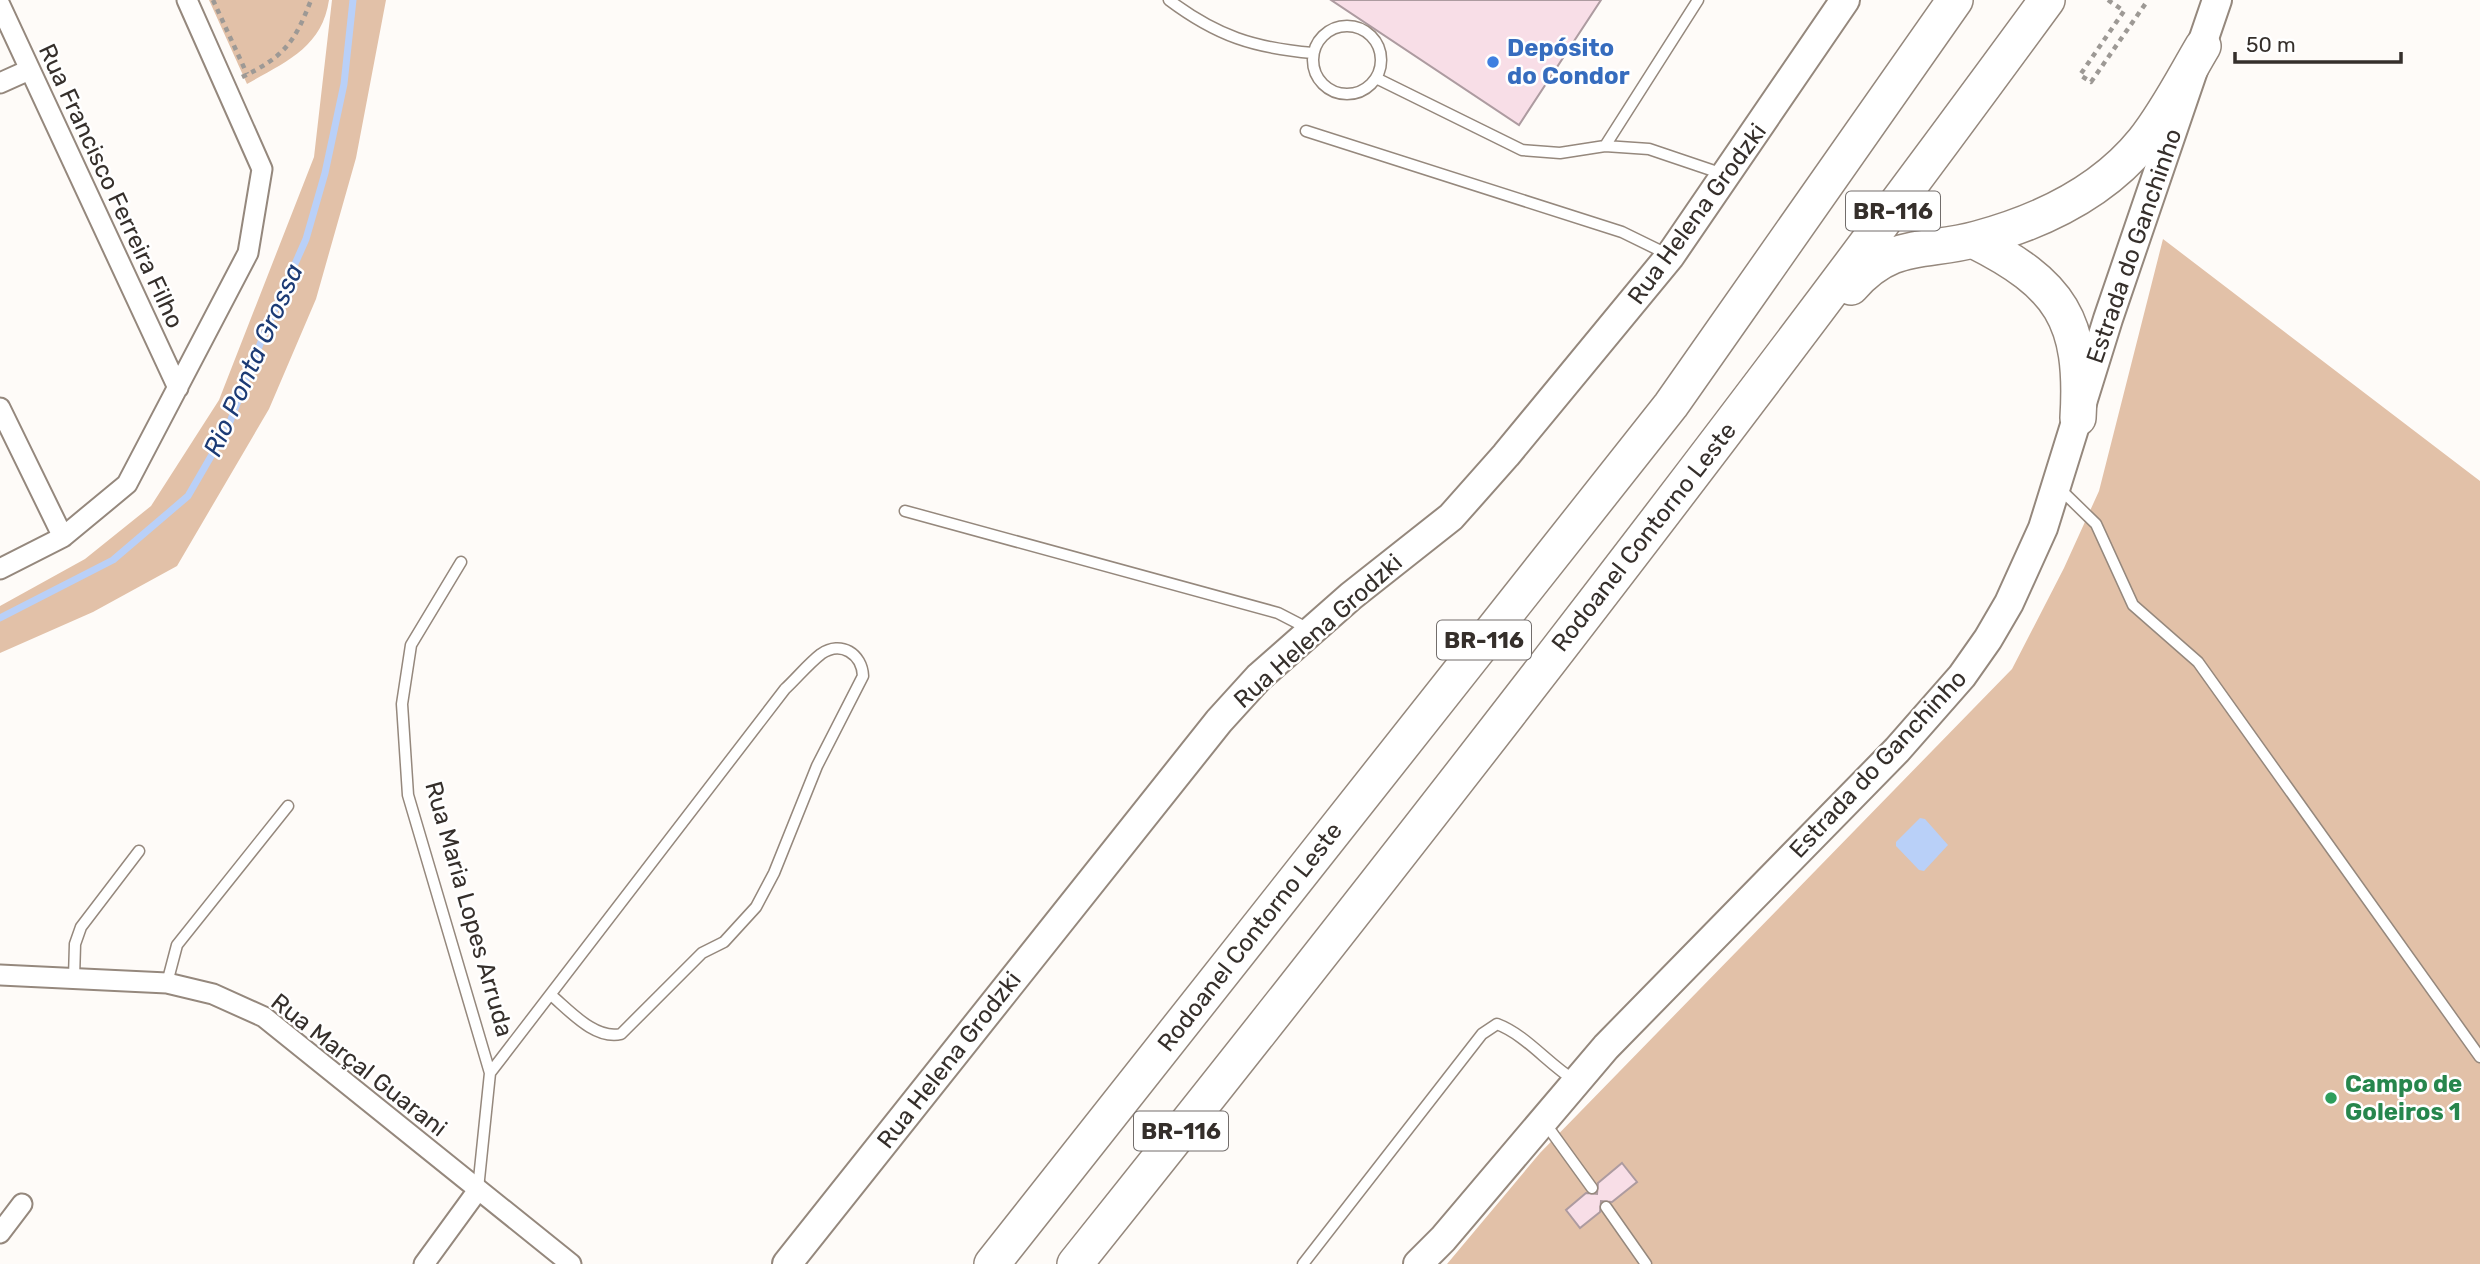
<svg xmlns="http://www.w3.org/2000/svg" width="2480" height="1264" font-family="Rubik,sans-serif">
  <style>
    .green { fill: #e2c1a8 }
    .water { fill: #b9d0f8 }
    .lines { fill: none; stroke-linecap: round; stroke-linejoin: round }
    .stream { stroke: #b9d0f8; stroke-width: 7 }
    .building { fill: #f8dee7; stroke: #ad9ba0; stroke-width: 2 }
    .service-casing { stroke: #95887d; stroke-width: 13 }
    .minor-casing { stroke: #95887d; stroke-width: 23 }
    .secondary-casing { stroke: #95887d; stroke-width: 32 }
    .motorway-casing { stroke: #95887d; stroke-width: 38 }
    .path { stroke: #9d9995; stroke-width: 4.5; stroke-dasharray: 5 5; stroke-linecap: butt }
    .service { stroke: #fff; stroke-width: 10 }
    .minor { stroke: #fff; stroke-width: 19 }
    .secondary { stroke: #fff; stroke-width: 28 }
    .motorway { stroke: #fff; stroke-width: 35 }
    .shop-dot { fill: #3f7fe0; stroke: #fff; stroke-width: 2.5 }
    .leisure-dot { fill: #2e9e5b; stroke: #fff; stroke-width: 2.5 }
    .labels { text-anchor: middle; stroke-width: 5; stroke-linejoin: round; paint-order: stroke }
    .shield { fill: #fff; stroke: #726d6b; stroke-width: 2 }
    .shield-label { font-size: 23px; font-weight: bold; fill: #352f2b }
    .shop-label { font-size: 24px; font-weight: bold; fill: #366cbe; stroke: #fff; text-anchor: start }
    .street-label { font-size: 24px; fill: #352f2b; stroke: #fff }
    .leisure-label { font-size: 24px; font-weight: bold; fill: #27864d; stroke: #fff; text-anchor: start }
    .water-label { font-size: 26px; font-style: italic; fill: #1c3b75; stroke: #fff }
  </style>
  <rect width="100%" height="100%" fill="#fefbf8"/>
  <path class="green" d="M209,0H329C322,48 285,62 247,84Z
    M332,0H386L356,158L316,299L269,409L177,566L93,612L0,653V606L85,559L151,506L219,400L314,157Z
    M2163,239L2480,481V1264H1447L1540,1153L2012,669L2064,568L2099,491Z"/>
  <path class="water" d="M1920,818L1925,819L1948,845L1924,871L1919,870L1896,846V842Z"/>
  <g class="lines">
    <path class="stream" d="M0,618L113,560L188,496L228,427L264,334L306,239L325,173L344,84L353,0"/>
  </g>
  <path class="building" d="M1331,0H1601L1519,125Z
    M1622,1163L1637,1182L1612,1202L1601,1201L1600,1212L1580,1228L1566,1210L1586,1193L1597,1194L1598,1183Z"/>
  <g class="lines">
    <g class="service-casing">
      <path id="service" d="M1169,0C1217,36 1254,48 1313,53
        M1698,0L1605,146L1649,149L1723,174
        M1313 60a34 34 0 1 1 68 0a34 34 0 1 1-68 0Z
        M1376,78L1522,150L1560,153L1605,146
        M1306,131L1622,232L1667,254
        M2058,487L2096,524L2133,605L2198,662L2480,1057
        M905,511L1278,613L1309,629
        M461,562L411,645L402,704L408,795L490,1073L478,1189
        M74,978L75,944L81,927L139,851
        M167,983L177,945L288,806
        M490,1073L785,689C797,678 808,664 821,654C841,640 862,654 863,676L817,766L774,873L756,907L724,942L702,953L621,1034C595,1040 570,1011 551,995
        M1545,1123L1592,1188
        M1606,1207L1646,1264
        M1303,1264L1482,1034L1497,1024C1526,1035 1547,1063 1574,1080"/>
    </g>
    <g class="minor-casing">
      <path id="minor" d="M0,5L178,388
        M0,83L29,70
        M0,408L63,537
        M0,569L63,537L127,484L248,253L262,169L187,0
        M0,975L167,983L213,994L264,1017L571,1264
        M0,1233L22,1204
        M424,1264L478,1190"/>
    </g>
    <g class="secondary-casing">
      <path id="secondary" d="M787,1264L1219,721L1259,677L1351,596L1451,517L1506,455L1670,256L1845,0
        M1418,1264L1443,1239L1606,1047L1897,750L1962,676L1988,639L2009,603L2043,528L2108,319L2217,0"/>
    </g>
    <g class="motorway-casing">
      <path id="motorway" d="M1973,240C2061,284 2084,320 2078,418
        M1851,287C1892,240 1926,253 1977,239C2040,222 2102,193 2144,141C2167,112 2184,78 2203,46
        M992,1264L1671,405L1955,0
        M1075,1264C1407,849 1733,429 2047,0"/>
    </g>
    <path class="path" d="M213,0L247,74
      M2108,0L2124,11L2080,75L2091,82L2148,0
      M242,77C284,57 295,42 311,0"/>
    <use href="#service" class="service"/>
    <use href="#minor" class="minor"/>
    <use href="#secondary" class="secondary"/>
    <use href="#motorway" class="motorway"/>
  </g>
  <circle class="shop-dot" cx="1493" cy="62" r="7"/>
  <circle class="leisure-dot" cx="2331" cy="1098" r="7"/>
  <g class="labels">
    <g class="shield">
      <rect x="1846" y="191.5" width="94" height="39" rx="5"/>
      <rect x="1437" y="620.5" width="94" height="39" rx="5"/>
      <rect x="1134" y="1111.5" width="94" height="39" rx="5"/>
    </g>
    <g class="shield-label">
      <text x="1893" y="219">BR-116</text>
      <text x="1484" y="648">BR-116</text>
      <text x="1181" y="1139">BR-116</text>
    </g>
    <g class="shop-label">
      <text x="1507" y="56">Depósito<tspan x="1507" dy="28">do Condor</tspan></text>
    </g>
    <g class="street-label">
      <text transform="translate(111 186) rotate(65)" y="8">Rua Francisco Ferreira Filho</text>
      <text transform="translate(1697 214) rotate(-54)" y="8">Rua Helena Grodzki</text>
      <text transform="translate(2134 246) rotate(-71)" y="8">Estrada do Ganchinho</text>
      <text transform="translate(1644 537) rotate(-52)" y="8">Rodoanel Contorno Leste</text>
      <text transform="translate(1318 631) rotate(-42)" y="8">Rua Helena Grodzki</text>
      <text transform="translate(1878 764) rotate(-47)" y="8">Estrada do Ganchinho</text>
      <text transform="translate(469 909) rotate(74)" y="8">Rua Maria Lopes Arruda</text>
      <text transform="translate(1250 937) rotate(-52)" y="8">Rodoanel Contorno Leste</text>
      <text transform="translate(949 1060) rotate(-52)" y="8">Rua Helena Grodzki</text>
      <text transform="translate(359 1065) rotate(38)" y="8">Rua Marçal Guarani</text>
    </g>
    <g class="leisure-label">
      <text x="2345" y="1092">Campo de<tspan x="2345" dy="28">Goleiros 1</tspan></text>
    </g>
    <g class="water-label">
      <text transform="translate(253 360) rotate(-66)" y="9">Rio Ponta Grossa</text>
    </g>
  </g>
  <path d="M2235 52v10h166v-10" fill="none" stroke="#352f2b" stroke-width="3.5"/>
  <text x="2246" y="52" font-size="21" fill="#352f2b" stroke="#ffffff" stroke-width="5" paint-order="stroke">50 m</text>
</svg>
